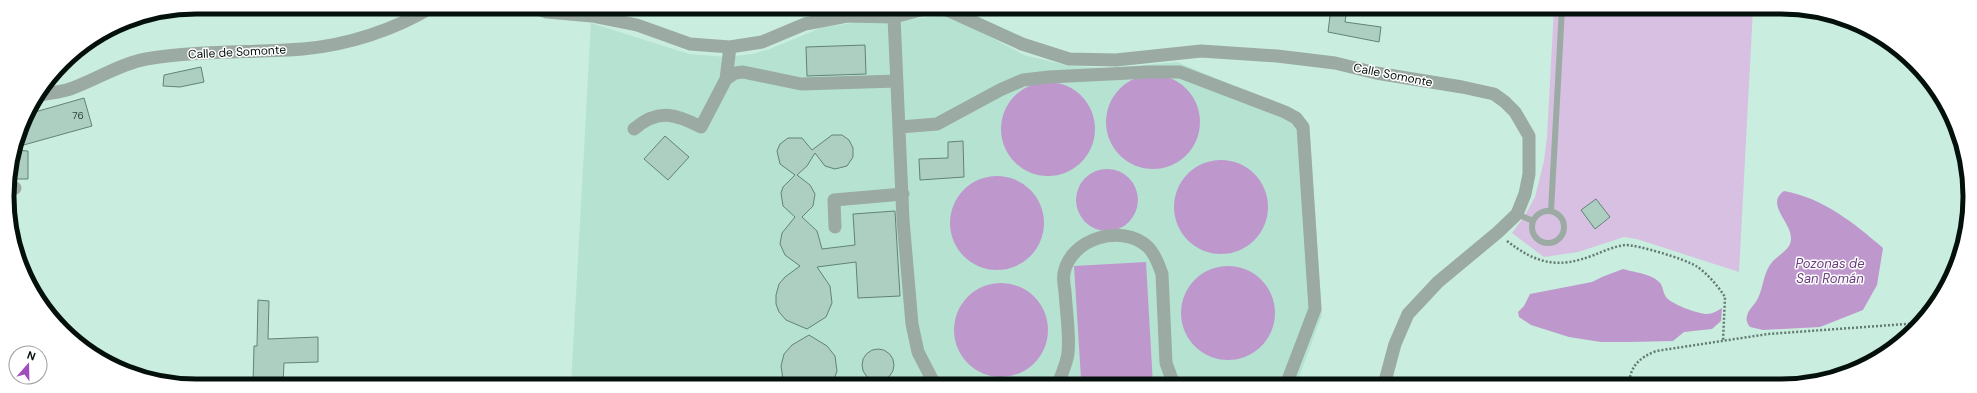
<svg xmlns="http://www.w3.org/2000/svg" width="1977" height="393" font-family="'DM Sans',sans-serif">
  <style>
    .built { fill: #b6e3d1 }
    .green { fill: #d8c0e2 }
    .water { fill: #be98cd }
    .building { fill: #accfc1; stroke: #628376 }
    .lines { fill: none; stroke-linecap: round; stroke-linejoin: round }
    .path { stroke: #637a71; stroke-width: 2.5; stroke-dasharray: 2 2; stroke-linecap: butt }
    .lane { stroke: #9baaa3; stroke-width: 6 }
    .street { stroke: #9baaa3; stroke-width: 13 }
    .labels { text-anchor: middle; stroke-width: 3; stroke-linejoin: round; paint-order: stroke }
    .number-label { font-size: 10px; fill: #2e4038 }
    .street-label { font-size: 12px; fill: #04100b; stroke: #fff }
    .water-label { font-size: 13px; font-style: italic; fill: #6b3b7d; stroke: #fff }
    .rim { fill: none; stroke: #04100b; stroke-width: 5 }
  </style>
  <rect width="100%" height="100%" fill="#c9edde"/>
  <path class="built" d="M947,16L972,27L1024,55L1069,66L1111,68L1177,62L1299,113L1310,138L1322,315L1296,385H571L591,23L689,54L727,57L752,54L770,49L823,27L852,23Z"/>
  <path class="green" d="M1554,8L1753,9L1739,272L1637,239L1624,237L1578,252L1544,257L1512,233L1524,217L1535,197L1544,161L1547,137Z"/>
  <path class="water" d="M1106 122a47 47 0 1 1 94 0a47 47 0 1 1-94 0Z
    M1001 129a47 47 0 1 1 94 0a47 47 0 1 1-94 0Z
    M1174 207a47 47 0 1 1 94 0a47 47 0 1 1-94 0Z
    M1076 200a31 31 0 1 1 62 0a31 31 0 1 1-62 0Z
    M950 223a47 47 0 1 1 94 0a47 47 0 1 1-94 0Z
    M1784,191C1823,198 1854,223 1883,248L1877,285L1863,310L1820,327L1763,330L1750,327C1747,323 1746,321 1747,316C1749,308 1755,305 1758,298C1764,286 1763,272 1773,261C1778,256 1785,252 1789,246C1800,227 1762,206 1784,191Z
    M1146,262L1153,385H1077V380L1081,379L1074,266Z
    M1181 313a47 47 0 1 1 94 0a47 47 0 1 1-94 0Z
    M1623,269C1633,272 1653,274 1660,283C1663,286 1663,293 1666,297C1671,304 1698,314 1707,314C1712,314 1717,311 1722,308L1721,321L1712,329L1684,332L1673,341L1629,342H1601L1569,337L1531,325L1519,317L1518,312L1524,306L1530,294L1592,282L1602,277Z
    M954 330a47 47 0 1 1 94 0a47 47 0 1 1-94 0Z"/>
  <path class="building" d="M1331,8H1347L1345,22L1381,27L1379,42L1328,32Z
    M865,45L866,74L807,76L806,47Z
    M201,67L204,82L180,87L163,86L164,75Z
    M84,98L92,126L20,146L18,139L22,124L28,114Z
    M832,135H842L849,140L853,148V157L847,166L835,169L825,166L815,153L807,166L797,175L810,185L815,194L813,206L802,217L817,231L822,249L855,245L853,214L895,211L900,296L858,298L856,262L817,267L830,286L832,303L826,317L807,329L786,320L779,312L776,304V295L779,284L785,277L800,266L785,255L780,244L782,233L795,217L783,206L781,193L783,187L795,175L780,164L777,151L780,144L788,138H802L812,150Z
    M665,136L689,157L668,180L644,159Z
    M963,141L964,177L920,180L919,159L948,158V142Z
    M15,150L28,151V179H9Z
    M1596,199L1610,217L1595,229L1581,210Z
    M258,300L269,301L268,339L318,337V362L284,363L283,384H253L254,346H257Z
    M809,335L827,346L835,356L837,371L832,385H786L783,380L781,366L784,354L792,345Z
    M862 365a16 16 0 1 1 32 0a16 16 0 1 1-32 0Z"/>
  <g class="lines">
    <path class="path" d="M1507,241C1537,264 1558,269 1594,255C1604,251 1615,246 1626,245C1638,245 1685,259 1696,266C1706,272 1718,286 1725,297L1723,341
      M1629,385C1630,366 1639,358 1656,351L1768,334L1920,323"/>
    <path class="lane" d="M1532 227a16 16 0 1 1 32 0a16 16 0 1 1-32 0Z
      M1551,211L1562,8
      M1517,214L1533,221"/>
    <path class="street" d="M532,7L547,12L592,16L637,25L690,44L730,47L762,42L805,24L847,16L894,17L928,8
      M943,8L1022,44L1069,59L1116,60L1201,51L1277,56L1335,63L1376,73L1462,87L1494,94L1505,102L1515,112L1529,136V174L1525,194L1517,214L1497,233L1438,282L1408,314L1395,344L1384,385
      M894,17L903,220L912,324L918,352L935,385
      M726,79L730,47
      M41,95C50,93 61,92 70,89C96,80 119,64 146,59C198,50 251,53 303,49C348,45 394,30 432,7
      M900,127L937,124L1000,90L1023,80L1049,77L1149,72H1180L1285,112L1296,118L1303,127L1315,309L1286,385
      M634,129C658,108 676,114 701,127L726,79L735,73L743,72L801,84L897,81
      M8,189L15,188
      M835,227L834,200L903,194
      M1058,385C1061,375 1067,363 1068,353C1070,333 1066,311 1065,291C1064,286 1063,279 1064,273C1071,238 1122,223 1148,247C1155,254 1159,265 1162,274L1166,363L1174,385"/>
  </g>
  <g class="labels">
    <g class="number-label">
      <text x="78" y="119">76</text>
    </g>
    <g class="street-label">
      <text transform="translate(237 52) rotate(-3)" y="4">Calle de Somonte</text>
      <text transform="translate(1393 75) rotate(11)" y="4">Calle Somonte</text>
    </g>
    <g class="water-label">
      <text x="1830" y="268">Pozonas de<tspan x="1830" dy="15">San Román</tspan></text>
    </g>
  </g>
  <path d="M0 0H1977V393H0ZM196 14H1781A182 182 0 0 1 1963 196V197A182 182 0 0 1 1781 379H196A182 182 0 0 1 14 197V196A182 182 0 0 1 196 14Z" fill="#fff" fill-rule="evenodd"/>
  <path class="rim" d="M196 14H1781A182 182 0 0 1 1963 196V197A182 182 0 0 1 1781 379H196A182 182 0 0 1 14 197V196A182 182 0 0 1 196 14Z"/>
  <g transform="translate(28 365) rotate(20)"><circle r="19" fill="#ffffff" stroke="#9b9f9d"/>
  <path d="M0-3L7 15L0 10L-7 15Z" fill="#a04ebd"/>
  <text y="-6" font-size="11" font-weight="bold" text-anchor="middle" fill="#04100b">N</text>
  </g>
</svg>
